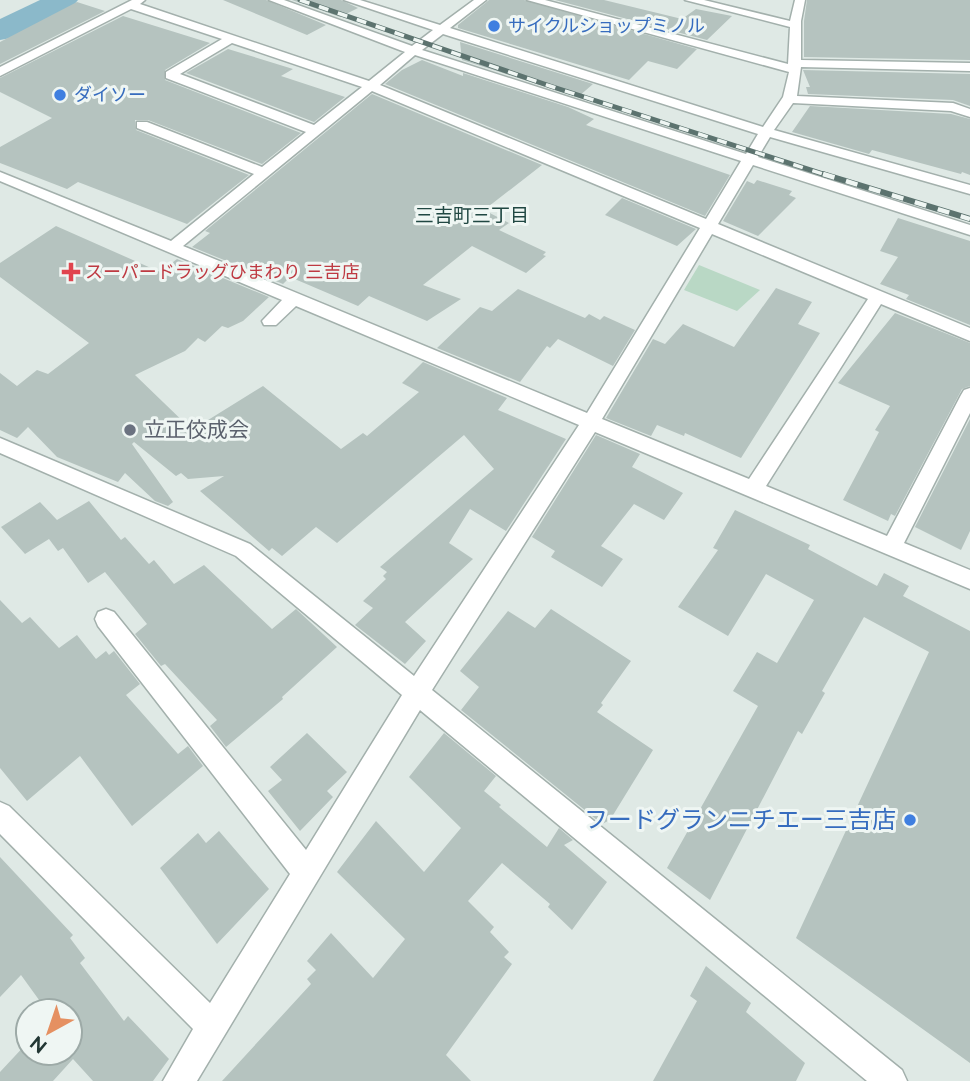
<svg xmlns="http://www.w3.org/2000/svg" width="970" height="1081" font-family="Raleway,'Noto Sans JP',sans-serif">
  <style>
    .green { fill: #b9d8c5 }
    .lines { fill: none; stroke-linecap: round; stroke-linejoin: round }
    .river { fill: #8bb9ca; fill-rule: evenodd }
    .building { fill: #b5c3bf }
    .minor-casing { stroke: #a3b0ac; stroke-width: 3 }
    .minor { fill: #fff; fill-rule: evenodd }
    .rail-far1-casing { stroke: #5c736f; stroke-width: 5 }
    .rail-casing { stroke: #5c736f; stroke-width: 6 }
    .rail-far1 { stroke: #eff6f3; stroke-width: 3.5; stroke-dasharray: 10; stroke-linecap: butt }
    .rail { stroke: #eff6f3; stroke-width: 4.5; stroke-dasharray: 12; stroke-linecap: butt }
    .shop-dot { fill: #3f7fe0; stroke: #eff6f3; stroke-width: 2.5 }
    .health-dot { fill: #e0444e; stroke: #eff6f3; stroke-width: 2.5 }
    .worship-dot { fill: #6b7280; stroke: #eff6f3; stroke-width: 2.5 }
    .labels { text-anchor: middle; stroke-width: 6; stroke-linejoin: round; paint-order: stroke }
    .far-shop-label { font-size: 18px; fill: #366cbe; stroke: #eff6f3; text-anchor: start }
    .far-health-label { font-size: 18px; fill: #be3a42; stroke: #eff6f3; text-anchor: start }
    .far-neighbourhood-label { font-size: 19px; fill: #204742; stroke: #eff6f3 }
    .worship-label { font-size: 21px; fill: #5b616d; stroke: #eff6f3; text-anchor: start }
    .near-shop-label { font-size: 24px; fill: #366cbe; stroke: #eff6f3; text-anchor: end }
  </style>
  <rect width="100%" height="100%" fill="#dfe9e5"/>
  <path class="green" d="M699,265L760,290L737,311L684,290Z"/>
  <g class="lines">
    <path class="river" d="M40,0H78L73,6L11,38L0,40V19Z"/>
  </g>
  <path class="building" d="M223,0H266L326,25L307,35Z
    M292,0H341L358,8L340,17Z
    M489,0H524L697,49L677,69L648,61L629,80L458,28V25Z
    M555,0H604L682,19L696,9L732,16L707,40Z
    M807,0H970V60L804,57V21Z
    M77,2L105,11L0,64V42Z
    M123,16L210,43L165,70V80L301,133L262,164L148,120H135L136,130L249,175L187,224L78,182L67,189L0,163V147L52,118L0,92V78Z
    M460,42L593,84L578,97L462,60Z
    M228,49L293,69L281,76L345,97L314,122L186,73Z
    M422,60L463,76V73L568,107L594,119L586,125L730,175L705,216L385,84L402,70Z
    M803,70L970,74V106L953,100L808,94L806,87H810Z
    M372,94L542,165L484,210L509,223L499,230L546,252L543,255L546,256L526,273L472,246L423,285L461,299L427,321L369,296L358,306L290,277L283,284L192,247L210,233L205,231Z
    M810,106L951,114L970,119V175L962,172L961,174L872,150L869,154L792,132Z
    M757,180L792,191L789,195L796,198L758,236L723,221L747,181L754,184Z
    M622,198L696,229L677,246L605,215Z
    M898,218L970,241V325L906,299L909,295L880,284L898,257L880,251Z
    M56,226L160,272L177,259L269,297L243,321L228,328L222,326L205,342L198,338L185,351L135,375L192,430L263,386L341,449L363,433L367,436L419,392L402,383L423,362L507,398L498,410L566,439L506,531L470,509L449,543L473,559L405,622L426,641L405,664L355,625L373,608L363,601L386,579L383,576L387,572L380,567L494,469L464,435L337,543L316,527L282,556L272,548L269,551L200,491L224,476L188,479L181,473L176,476L134,442L132,444L173,502L168,506L155,501L125,473L118,482L57,457L28,427L17,438L0,430V373L17,386L37,370L48,374L89,343L0,277V263Z
    M776,288L812,302L798,324L820,333L741,458L685,433L684,436L657,425L651,436L606,418L653,339L665,344L683,324L734,347Z
    M518,289L585,318L589,314L600,320L604,316L635,330L613,366L558,339L550,348L547,346L520,382L437,348L480,307L492,311Z
    M895,313L970,343V386L962,389L895,516L891,514L888,521L843,500L879,432L875,430L890,406L838,383Z
    M970,419V531L961,550L915,527Z
    M596,435L640,454L632,467L683,493L664,520L634,504L601,546L623,559L602,587L551,557L555,551L532,537Z
    M89,501L121,540L125,537L149,564L154,560L174,584L204,565L272,629L296,609L337,647L282,697L283,699L226,747L210,726L217,720L165,664L161,666L135,634L147,624L105,572L88,583L63,548L58,551L49,539L25,554L1,527L40,502L57,520Z
    M735,510L810,545L808,549L877,586L884,573L909,586L903,596L970,631V1063L796,938L929,652L864,617L822,691L825,693L802,734L798,731L710,900L667,868L758,706L733,691L757,652L777,663L814,600L766,574L728,636L678,607L718,550L713,548Z
    M0,600L22,623L30,617L59,648L77,635L96,659L106,651L109,655L114,651L140,684L126,695L178,754L188,746L203,766L132,826L80,756L27,801L0,768Z
    M551,609L631,661L601,703L603,705L597,712L653,750L610,820L602,824L461,710L479,687L460,671L508,611L535,628Z
    M307,733L347,772L327,791L333,797L300,831L268,791L282,780L270,767Z
    M444,733L496,776L484,791L501,805L499,807L547,847L559,828L573,840L564,845L607,882L572,930L548,907L550,904L502,863L468,901L494,927L490,932L509,952L504,957L512,964L446,1055L471,1081H222L311,984L307,979L316,970L307,961L331,933L373,978L405,939L337,872L376,821L424,872L461,828L409,777Z
    M219,831L269,889L217,944L160,868L198,833L206,843Z
    M0,857L73,935L70,938L85,958L80,963L124,1021L128,1016L169,1059L153,1081H93L73,1059L53,1081H0V1072L28,1042V1053H70V1011H47L21,975L0,997Z
    M706,966L751,1003L746,1012L805,1063L796,1081H653L697,1001L690,996Z"/>
  <g class="lines">
    <g class="minor-casing">
      <path id="minor" d="M132,0H145L140,4L369,81L405,52L269,0H284L412,46L433,30L344,0H360L440,25L474,0H486L450,28L763,127L783,97L789,72L527,0H545L788,64L790,27L685,0H704L790,21L795,0H805L801,21V60L970,63V71L801,67L797,96L953,103L970,109V117L951,111L793,103L774,130L970,185V194L770,137L758,157L970,225V235L753,165L718,224L970,328V341L881,304L766,486L887,536L961,395L964,390L970,388V413L904,543L970,570V589L595,432L432,690L902,1070L907,1081H867L420,710L197,1081H163L193,1029L0,834V802L9,806L210,1003L290,874L98,626L95,619L98,612L106,609L114,612L306,850L402,695L236,556L0,453V438L250,544L414,676L579,425L296,306L276,325H264L262,321L282,300L0,181V172L171,241L254,174L137,128V122H147L262,167L306,132L166,78V72L222,39L131,9L0,76V67ZM443,34L758,134L746,154L422,50ZM232,43L362,87L314,125L180,74ZM415,55L741,161L706,219L380,85ZM372,91L700,228L587,413L183,246ZM712,234L868,299L749,479L602,419Z"/>
    </g>
    <use href="#minor" class="minor"/>
    <g class="rail-far1-casing">
      <path id="rail-far1" d="M300,0L550,86L829,176"/>
    </g>
    <g class="rail-casing">
      <path id="rail" d="M823,174L970,219"/>
    </g>
    <use href="#rail-far1" class="rail-far1"/>
    <use href="#rail" class="rail"/>
  </g>
  <g class="shop-dot">
    <circle cx="494" cy="26" r="7"/>
    <circle cx="60" cy="95" r="7"/>
    <circle cx="910" cy="820" r="7"/>
  </g>
  <path class="health-dot" d="M67.5 261.5h7v7h7v7h-7v7h-7v-7h-7v-7h7z"/>
  <circle class="worship-dot" cx="130" cy="430" r="7"/>
  <g class="labels">
    <g class="far-shop-label">
      <text x="508" y="32">サイクルショップミノル</text>
      <text x="74" y="101">ダイソー</text>
    </g>
    <g class="far-health-label">
      <text x="85" y="278">スーパードラッグひまわり 三吉店</text>
    </g>
    <g class="far-neighbourhood-label">
      <text x="472" y="222">三吉町三丁目</text>
    </g>
    <g class="worship-label">
      <text x="144" y="437">立正佼成会</text>
    </g>
    <g class="near-shop-label">
      <text x="896" y="828">フードグランニチエー三吉店</text>
    </g>
  </g>
  <g transform="translate(49 1032) rotate(220)"><circle r="33" fill="#eff6f3" stroke="#9daaa7" stroke-width="2"/>
  <path d="M0-5L12 26L0 18L-12 26Z" fill="#e59061"/>
  <text y="-10" font-size="19" font-weight="bold" text-anchor="middle" fill="#223734">N</text>
  </g>
</svg>
